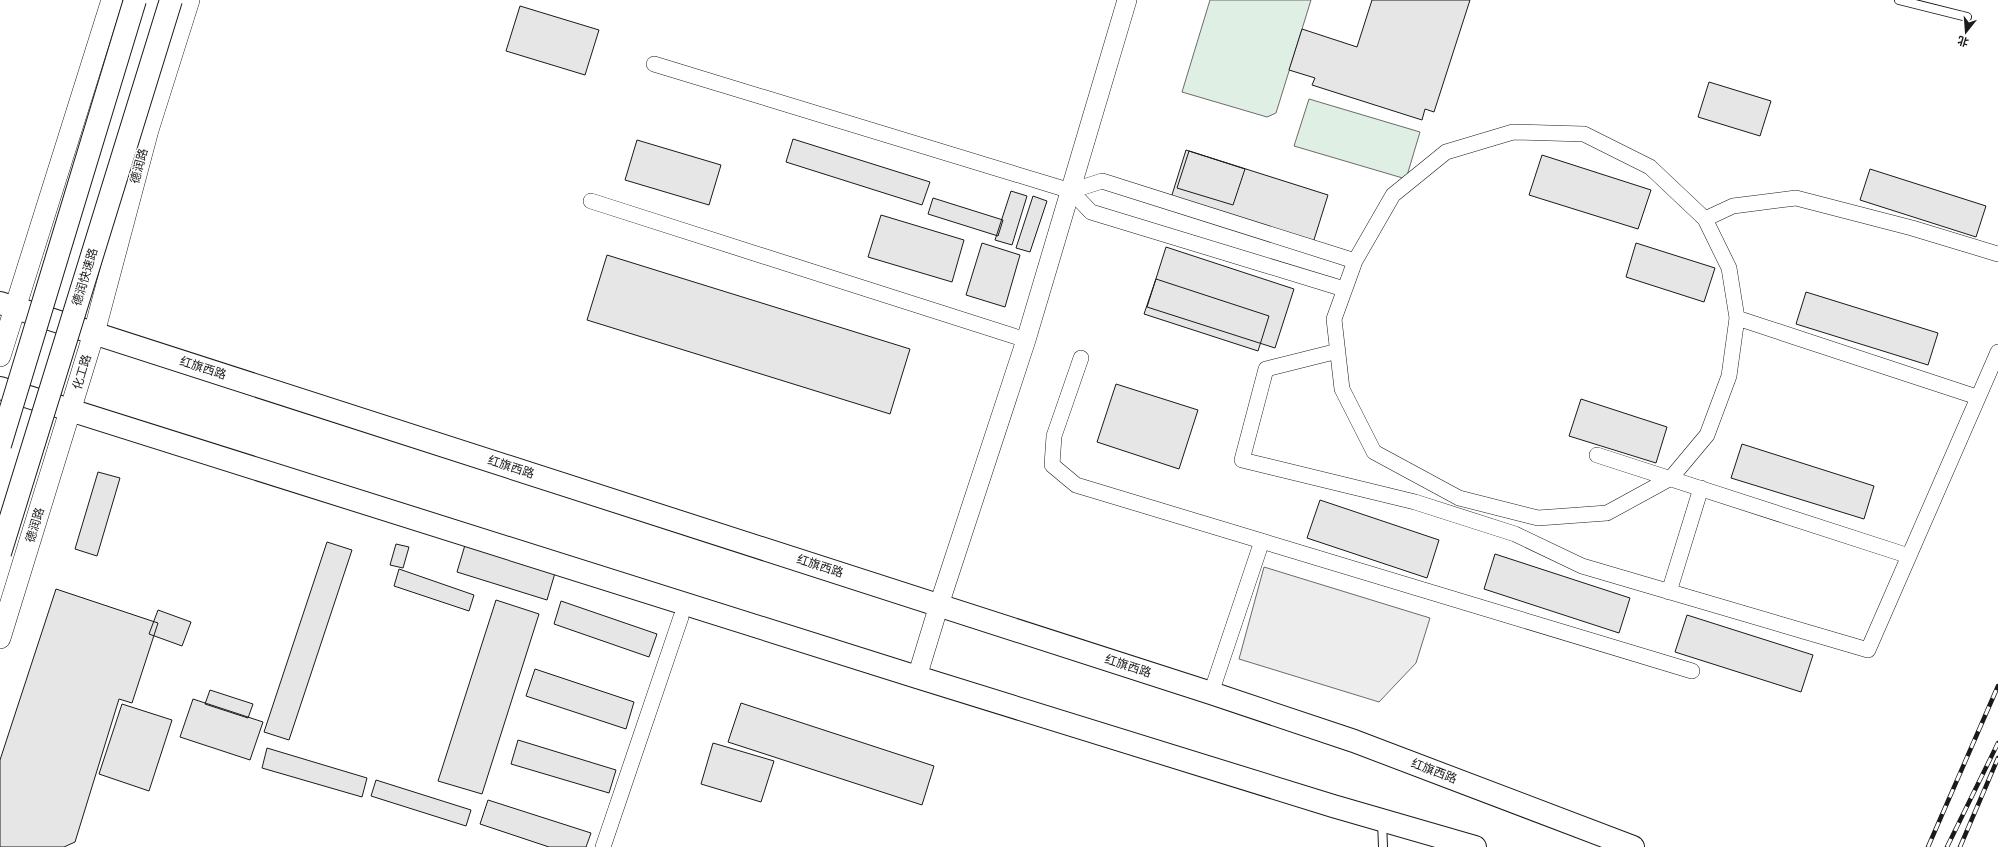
<svg xmlns="http://www.w3.org/2000/svg" width="1998" height="847" font-family="Arial,'Noto Sans SC',sans-serif">
  <style>
    .green { fill: #e0efe3; stroke: #6a6a6a }
    .parking { fill: #ededed; stroke: #6a6a6a }
    .building { fill: #e6e6e6; stroke: #1a1a1a }
    .lines { fill: none; stroke-linecap: round; stroke-linejoin: round }
    .service-casing { stroke: #1a1a1a; stroke-width: 10 }
    .minor-casing { stroke: #1a1a1a; stroke-width: 16 }
    .tertiary-casing { stroke: #1a1a1a; stroke-width: 20 }
    .secondary-casing { stroke: #1a1a1a; stroke-width: 22 }
    .primary-casing { stroke: #1a1a1a; stroke-width: 24 }
    .service { stroke: #fff; stroke-width: 8 }
    .minor { stroke: #fff; stroke-width: 15 }
    .tertiary { stroke: #fff; stroke-width: 19 }
    .secondary { stroke: #fff; stroke-width: 21 }
    .primary { stroke: #fff; stroke-width: 22 }
    .rail-casing { stroke: #1a1a1a; stroke-width: 4.5 }
    .rail { stroke: #fff; stroke-width: 3; stroke-dasharray: 9; stroke-linecap: butt }
    .trunk-bridge-casing { stroke: #1a1a1a; stroke-width: 24; stroke-linecap: butt }
    .trunk-bridge { stroke: #fff; stroke-width: 22 }
    .labels { text-anchor: middle; stroke-width: 3; stroke-linejoin: round; paint-order: stroke }
    .street-label { font-size: 12px; fill: #1a1a1a; stroke: #fff }
  </style>
  <rect width="100%" height="100%" fill="#fff"/>
  <path class="green" d="M1210,0H1311L1276,113L1267,117L1182,92Z
    M1309,99L1420,132L1406,179L1294,146Z"/>
  <path class="parking" d="M1264,567L1430,618L1416,663L1379,702L1239,659Z"/>
  <path class="building" d="M1372,0H1470L1434,112L1425,109L1422,120L1312,85L1315,78L1289,70L1302,29L1357,47Z
    M520,6L599,30L585,75L506,51Z
    M1709,82L1771,101L1760,136L1698,117Z
    M793,139L930,182L922,205L786,162Z
    M637,140L721,165L709,205L625,180Z
    M1186,150L1328,195L1313,243L1171,198Z
    M1189,151L1245,169L1233,205L1177,188Z
    M1542,155L1651,190L1638,229L1529,195Z
    M1870,169L1986,206L1976,237L1860,200Z
    M1011,191L1027,196L1012,245L995,240Z
    M1033,196L1047,201L1030,252L1016,248Z
    M933,198L1003,220L998,236L928,214Z
    M881,215L964,240L952,282L868,257Z
    M982,243L1020,255L1005,307L966,295Z
    M1636,243L1715,268L1704,302L1626,277Z
    M1166,247L1294,289L1275,348L1147,307Z
    M607,255L910,349L890,414L587,320Z
    M1156,279L1269,316L1258,351L1144,314Z
    M1806,292L1938,333L1928,365L1796,324Z
    M1116,384L1198,410L1179,469L1097,442Z
    M1581,399L1667,427L1656,463L1569,436Z
    M1742,444L1874,486L1864,519L1731,478Z
    M98,472L120,478L97,556L75,549Z
    M1320,500L1439,540L1427,578L1307,538Z
    M327,542L352,550L289,740L264,732Z
    M396,544L409,547L403,568L390,565Z
    M465,545L555,573L547,600L457,572Z
    M1495,554L1630,598L1619,633L1484,589Z
    M399,569L474,595L469,611L394,586Z
    M56,589L158,623L132,703L119,699L75,842L64,847H0V760Z
    M496,600L539,614L482,794L438,781Z
    M561,601L657,634L649,657L554,624Z
    M158,610L191,622L182,646L149,634Z
    M1687,615L1813,655L1801,692L1675,652Z
    M535,669L634,702L626,729L526,696Z
    M210,690L253,704L248,718L205,704Z
    M193,699L263,722L250,760L180,737Z
    M741,703L934,766L922,805L728,742Z
    M122,704L172,720L149,791L99,774Z
    M518,740L616,770L609,793L511,764Z
    M713,743L774,761L761,802L701,784Z
    M267,748L367,778L362,797L262,768Z
    M376,780L471,810L466,826L371,796Z
    M488,800L591,833L586,847H549L480,824Z"/>
  <g class="lines">
    <g class="service-casing">
      <path id="service" d="M1899,0L1967,17
        M1382,821L1383,847"/>
    </g>
    <g class="minor-casing">
      <path id="minor" d="M654,64L1071,191L1091,212L1344,289
        M1513,132L1584,134L1650,167L1705,219L1729,268L1737,318L1729,376L1707,435L1671,478L1607,513L1538,518L1459,498L1374,452L1342,389L1334,319L1355,261L1393,195L1446,152Z
        M1071,191L1102,181L1355,261
        M591,201L1026,340
        M1705,219L1733,206L1796,198L1912,228L1998,254
        M1737,318L1977,397
        M1338,351L1266,369L1242,460L1415,502L1515,534L1582,566L1868,650L1998,352
        M1081,358L1054,436L1052,465L1076,485L1692,671
        M1597,455L1909,556
        M1669,592L1701,488
        M1211,693L1262,541
        M603,847L681,617"/>
    </g>
    <g class="tertiary-casing">
      <path id="tertiary" d="M917,677L939,605L1026,340L1127,0"/>
    </g>
    <g class="secondary-casing">
      <path id="secondary" d="M0,356L112,0
        M0,638L94,333L148,130L189,0"/>
    </g>
    <g class="primary-casing">
      <path id="primary" d="M0,303L1211,693L1354,741L1633,847
        M0,388L917,677L1333,806L1475,847"/>
    </g>
    <use href="#service" class="service"/>
    <use href="#minor" class="minor"/>
    <use href="#tertiary" class="tertiary"/>
    <use href="#secondary" class="secondary"/>
    <use href="#primary" class="primary"/>
    <g class="rail-casing">
      <path id="rail" d="M1928,847L1998,686
        M1947,847L1998,743
        M1960,847L1998,758"/>
    </g>
    <use href="#rail" class="rail"/>
    <g class="trunk-bridge-casing">
      <path id="trunk-bridge" d="M0,445L135,0
        M0,553L171,0"/>
    </g>
    <use href="#trunk-bridge" class="trunk-bridge"/>
  </g>
  <g class="labels">
    <g class="street-label">
      <text transform="translate(139 166) rotate(-75)" y="4">德润路</text>
      <text transform="translate(85 277) rotate(-73)" y="4">德润快速路</text>
      <text transform="translate(203 368) rotate(18)" y="4">红旗西路</text>
      <text transform="translate(82 372) rotate(-73)" y="4">化工路</text>
      <text transform="translate(511 467) rotate(18)" y="4">红旗西路</text>
      <text transform="translate(35 525) rotate(-73)" y="4">德润路</text>
      <text transform="translate(820 566) rotate(18)" y="4">红旗西路</text>
      <text transform="translate(1128 666) rotate(18)" y="4">红旗西路</text>
      <text transform="translate(1434 771) rotate(21)" y="4">红旗西路</text>
    </g>
  </g>
  <g transform="translate(1966 32) rotate(197)" stroke="#ffffff" stroke-width="3" paint-order="stroke">
  <path d="M0-3L7 15L0 10L-7 15Z" fill="#1a1a1a"/>
  <text y="-6" font-size="11" font-weight="bold" text-anchor="middle" fill="#1a1a1a">北</text>
  </g>
</svg>
